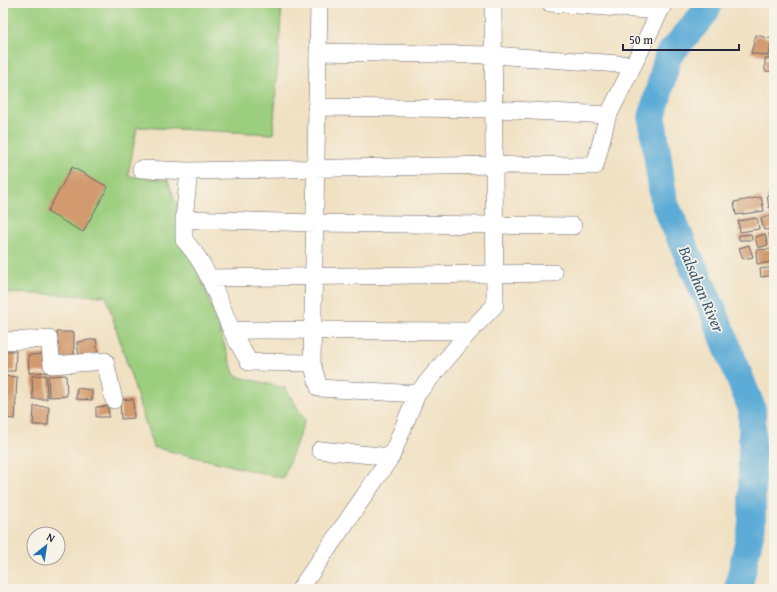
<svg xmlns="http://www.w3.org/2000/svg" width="777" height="592" font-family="'Gentium Book Plus',serif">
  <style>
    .green { fill: #9bce7e; stroke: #5e785c }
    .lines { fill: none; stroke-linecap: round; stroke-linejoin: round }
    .river { stroke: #5dacd7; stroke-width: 28 }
    .building { fill: #d29a6e }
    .minor-casing { stroke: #6a656b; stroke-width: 18 }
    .minor { stroke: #fff; stroke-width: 17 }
    .labels { text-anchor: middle; stroke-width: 3.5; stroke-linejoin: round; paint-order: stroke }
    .water-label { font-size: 16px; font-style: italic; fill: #3a5979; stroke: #f7f3e8 }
  </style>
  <rect width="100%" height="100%" fill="#f7f3e8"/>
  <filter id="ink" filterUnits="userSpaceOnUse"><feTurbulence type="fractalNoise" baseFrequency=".025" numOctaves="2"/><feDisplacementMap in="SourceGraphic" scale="8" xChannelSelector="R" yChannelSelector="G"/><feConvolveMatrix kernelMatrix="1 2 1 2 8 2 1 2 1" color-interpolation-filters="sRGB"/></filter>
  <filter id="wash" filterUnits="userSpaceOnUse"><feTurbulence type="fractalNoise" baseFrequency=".012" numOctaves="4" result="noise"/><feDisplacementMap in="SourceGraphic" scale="16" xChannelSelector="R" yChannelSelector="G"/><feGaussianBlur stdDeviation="0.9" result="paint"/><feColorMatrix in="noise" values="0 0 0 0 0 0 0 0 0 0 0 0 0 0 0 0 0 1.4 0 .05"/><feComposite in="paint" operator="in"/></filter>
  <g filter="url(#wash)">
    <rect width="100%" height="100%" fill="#f1e1c3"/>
    <path class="green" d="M3,3H282L273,134L137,127L128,176L168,180L235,376L285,388L305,420L283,478L153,447L106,296L3,293Z"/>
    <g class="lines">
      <path class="river" d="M709,3L704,14L668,56L652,118L664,202L714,313L752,409V525L738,589"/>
    </g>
    <g id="blocks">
      <path class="building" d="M756,35L772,39L769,56L751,53Z
        M773,44L774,56H771Z
        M765,59H774V72L765,71Z
        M72,167L108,187L83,232L47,212Z
        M774,193V207L769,208L767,195Z
        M761,197L764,211L736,215L734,202Z
        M774,215V229L764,230L761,218Z
        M757,218L759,229L740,232L738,221Z
        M774,233V244L772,245L769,234Z
        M751,234L752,240H739V235Z
        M765,234L768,245L758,248L755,237Z
        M749,245L753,257L743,259L739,248Z
        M772,249L774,262L757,264L756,250Z
        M774,267V275L761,277L760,269Z
        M57,332H74V360H57Z
        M96,339L98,354L79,357L77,342Z
        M3,351H16L15,371H3Z
        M47,354L48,372L29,373L28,355Z
        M46,375L47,399H33L32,376Z
        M66,375L67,396L49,397L48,376Z
        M3,376L17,377L15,419L3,418Z
        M77,388L92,390V400L76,399Z
        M133,399L134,418L121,419L120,400Z
        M34,406L49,407L48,425H33Z
        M108,406L109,417H96V407Z"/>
    </g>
  </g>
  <g filter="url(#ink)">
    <use href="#blocks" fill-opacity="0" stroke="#6a656b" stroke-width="1"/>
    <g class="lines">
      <g class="minor-casing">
        <path id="minor" d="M319,3L312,363L319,388L417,394
          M550,3L660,11
          M318,52L493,55L633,65
          M316,107L493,109L608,115
          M141,169L189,171L494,165L595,166L607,118L664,3
          M189,171L184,219V240C208,266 217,297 231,329C236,340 243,351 249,362L312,363
          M184,219L314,223L573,226
          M210,278L554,273
          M231,330L470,331
          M3,341L49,339L52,365L105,361L114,400
          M320,450L391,457
          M300,589L391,457L417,394L470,331L495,305L493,3"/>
      </g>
      <use href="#minor" class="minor"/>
    </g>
  </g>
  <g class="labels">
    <g class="water-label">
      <text transform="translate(702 289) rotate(67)" y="6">Balsahan River</text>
    </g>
  </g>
  <rect width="777" height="592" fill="none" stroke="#f7f3e8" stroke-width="16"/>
  <g transform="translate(46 546) rotate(30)"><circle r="19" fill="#f7f3e8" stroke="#a29fa3"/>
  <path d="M0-3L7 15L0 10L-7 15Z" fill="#1f6fb2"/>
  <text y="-6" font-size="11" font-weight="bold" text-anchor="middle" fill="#22223b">N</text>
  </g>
  <path d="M623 44v6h116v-6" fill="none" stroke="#22223b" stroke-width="2"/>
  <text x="629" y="44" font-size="12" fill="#22223b" stroke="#f7f3e8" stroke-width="3" paint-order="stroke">50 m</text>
</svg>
